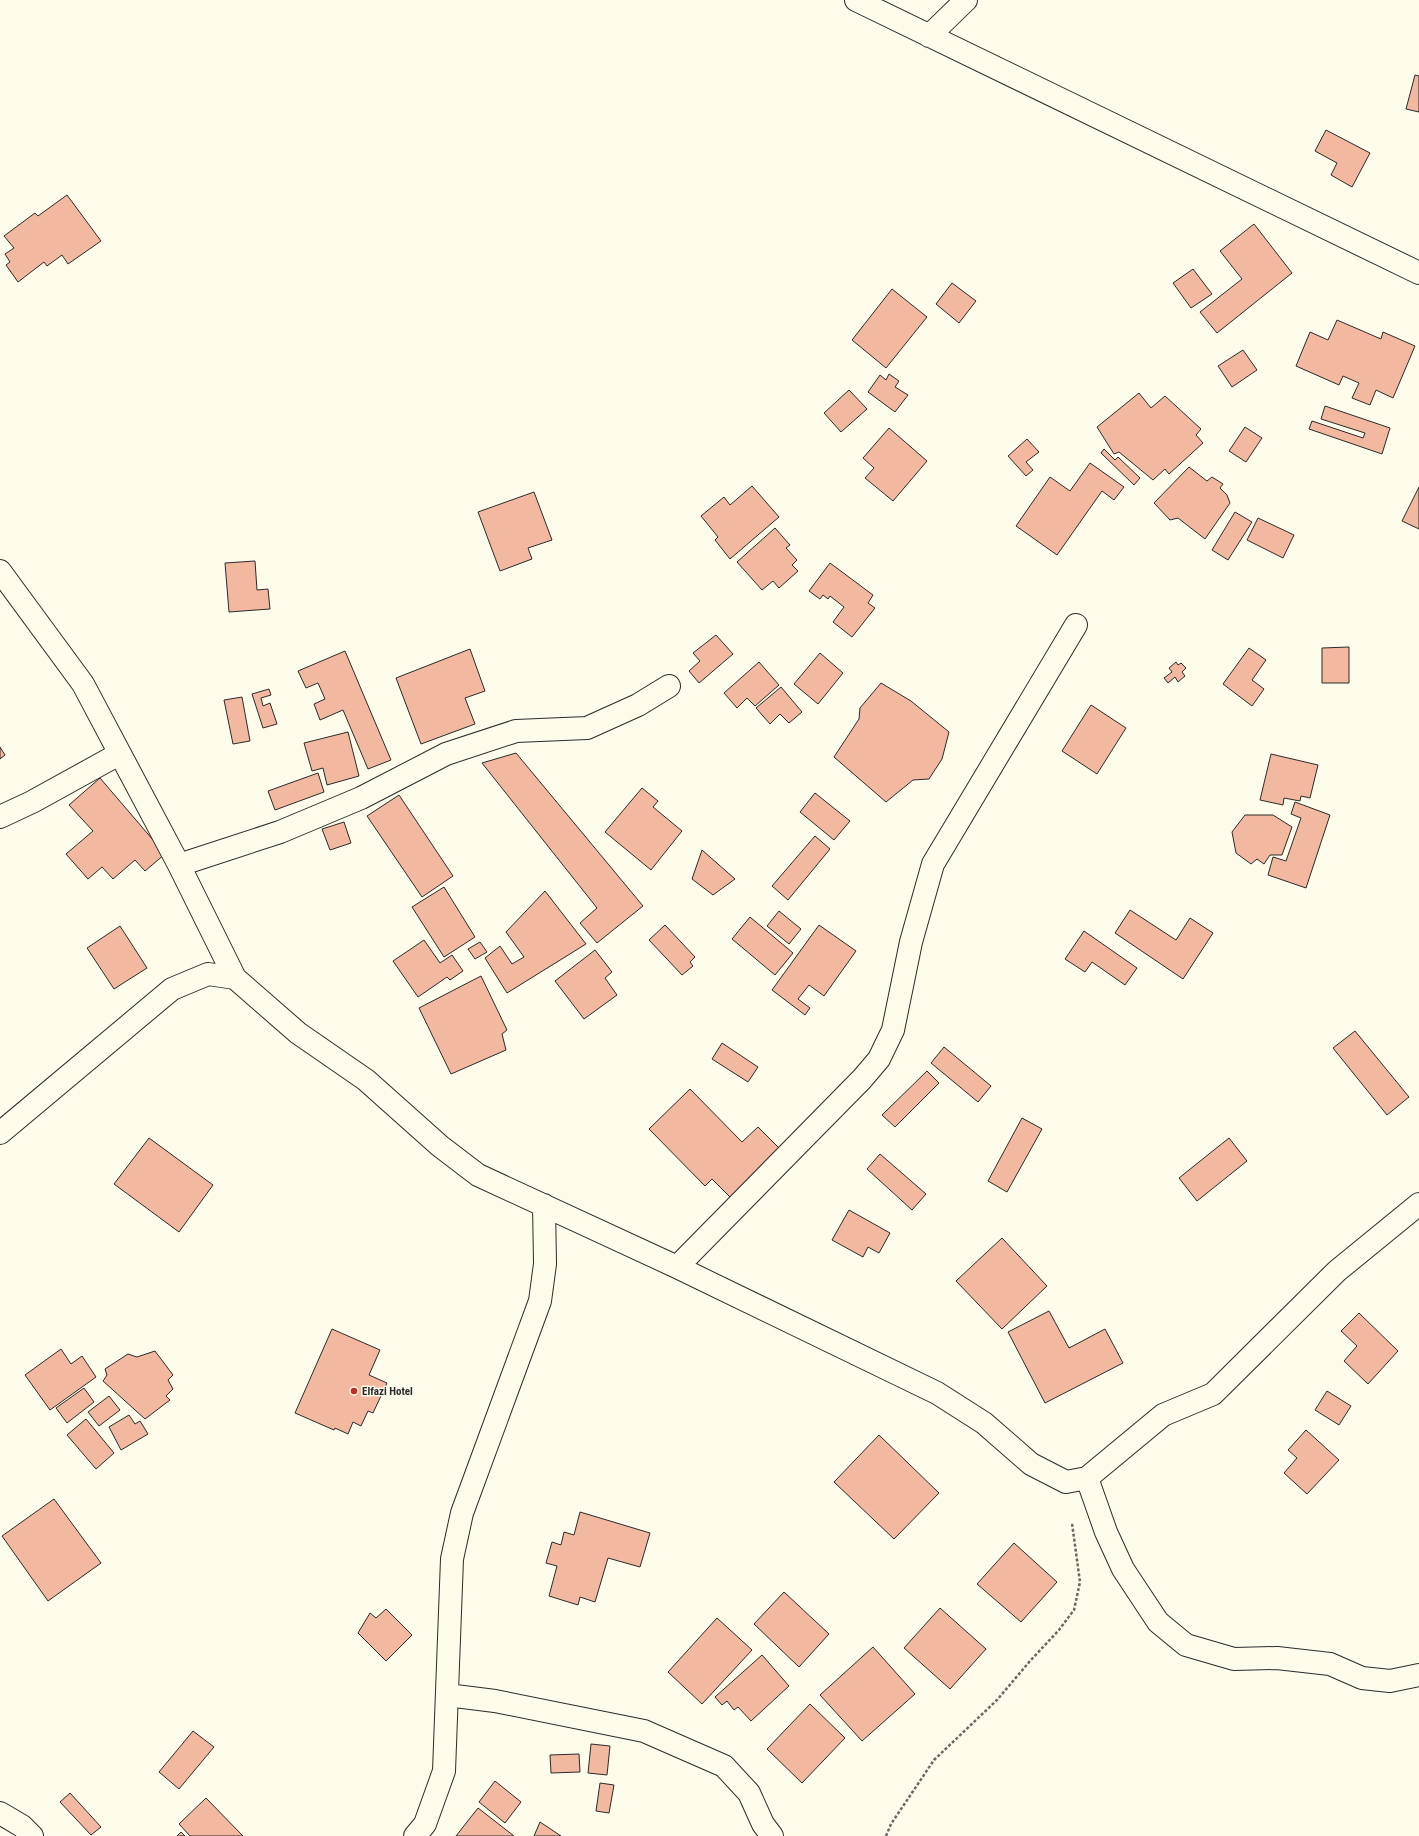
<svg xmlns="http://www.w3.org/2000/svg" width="1419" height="1836" font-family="'Roboto Condensed',sans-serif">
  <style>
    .building { fill: #f2b8a0; stroke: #2b2b2b }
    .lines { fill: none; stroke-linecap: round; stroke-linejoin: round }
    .minor-casing { stroke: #2b2b2b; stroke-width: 24 }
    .path { stroke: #6a6964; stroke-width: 2.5; stroke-dasharray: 3 2; stroke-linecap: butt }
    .minor { stroke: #fdfbea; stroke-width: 22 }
    .poi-dot { fill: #c62828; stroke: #fdfbea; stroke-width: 1.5 }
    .labels { text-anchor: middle; stroke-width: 3; stroke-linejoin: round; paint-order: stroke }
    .poi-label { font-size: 11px; font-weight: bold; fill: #2b2b2b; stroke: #fdfbea; text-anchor: start }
  </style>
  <rect width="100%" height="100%" fill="#fdfbea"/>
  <path class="building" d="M1415,75L1419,76V112L1406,109Z
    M1326,130L1370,153L1352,187L1331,175L1337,163L1315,151Z
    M67,195L101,241L68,264L62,255L47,266L44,262L18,282L6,265L10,262L5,254L14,248L4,236L35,213L38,216Z
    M1254,224L1292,273L1217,333L1200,312L1242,279L1220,251Z
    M1193,269L1212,294L1191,308L1173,283Z
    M952,283L976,301L959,323L936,304Z
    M892,289L927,317L886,368L852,340Z
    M1337,320L1381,339L1383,332L1415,346L1393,398L1376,390L1370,405L1352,398L1359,383L1343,376L1339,385L1296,366L1310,332L1328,340Z
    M1243,350L1257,370L1232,387L1218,366Z
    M889,374L899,381L895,387L908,395L895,412L868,392L880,375L886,380Z
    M849,390L867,409L841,432L824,413Z
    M1139,393L1151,408L1165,396L1201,429L1196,435L1203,443L1169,474L1165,469L1153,480L1119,452L1114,454L1097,427Z
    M1325,406L1390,428L1382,454L1309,429L1312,421L1363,438L1365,433L1321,419Z
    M1245,427L1262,438L1246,462L1229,451Z
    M889,428L927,461L893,501L865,478L874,468L863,458Z
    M1027,439L1039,452L1026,462L1033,470L1026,476L1008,456Z
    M1104,449L1115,460L1118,457L1140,478L1134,485L1101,453Z
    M1090,463L1124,487L1114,500L1102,491L1057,555L1016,526L1050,477L1070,491Z
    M1189,467L1207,481L1212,477L1223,484L1220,488L1227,495L1230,503L1205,539L1178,518L1170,520L1154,503Z
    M752,486L779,517L730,559L715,540L718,537L701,516L724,497L730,505Z
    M1419,487V529L1402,521Z
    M534,492L552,540L528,548L532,559L500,571L478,512Z
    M1235,512L1252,522L1228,560L1212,550Z
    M1258,518L1294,535L1283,558L1247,540Z
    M775,528L790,545L786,548L797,560L792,565L798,571L779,588L773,581L762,590L737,562Z
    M255,561L257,590L268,589L270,609L229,612L225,563Z
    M830,563L873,595L868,603L875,608L852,637L833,622L844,607L830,596L828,599L823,595L820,599L809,591Z
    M716,635L733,654L699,683L689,671L700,661L693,653Z
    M1349,647V683H1322V648Z
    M1249,648L1266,660L1252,680L1264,689L1252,706L1223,684Z
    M470,649L485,691L465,698L475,724L421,744L396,678Z
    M345,651L391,760L368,769L343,710L320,720L314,704L325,699L318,683L306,688L298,671Z
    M820,653L843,673L818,704L794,684Z
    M759,662L779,685L755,706L747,698L737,708L724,693Z
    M1176,662L1178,665L1181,663L1186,668L1182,672L1185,676L1178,682L1175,677L1168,683L1164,678L1172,672L1169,668Z
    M881,683L911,701L949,732L942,759L929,779L913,780L886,802L834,757L859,719L860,708Z
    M781,687L802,712L789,723L780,714L770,724L756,708Z
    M269,689L271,695L261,698L263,706L270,703L277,724L263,728L252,694Z
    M242,697L250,741L233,744L224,700Z
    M1091,705L1126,728L1097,774L1062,751Z
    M348,732L359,776L327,785L323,768L312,771L304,743Z
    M0,747L5,755L0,759Z
    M516,753L643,906L597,943L580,923L597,908L482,763Z
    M1271,754L1318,765L1310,798L1301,796L1300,801L1284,798L1283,805L1260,800Z
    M318,773L324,792L275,810L268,791Z
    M100,778L165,854L145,871L135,860L113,879L102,867L88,879L66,854L93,831L69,805Z
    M642,788L658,801L653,807L682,831L651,870L605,832Z
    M815,793L850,821L834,840L800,812Z
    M399,795L453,876L422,897L367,816Z
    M1295,802L1330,815L1306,888L1268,875L1273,857L1286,861L1301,818L1291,814Z
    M1245,815H1273L1292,827L1282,855H1270L1264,864L1257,859L1251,864L1236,853L1232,832Z
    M344,822L351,843L330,850L322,829Z
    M815,836L830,849L788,900L772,886Z
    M702,850L735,879L713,895L692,879Z
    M444,887L475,937L444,957L412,907Z
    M545,891L586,944L507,993L485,958L500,946L512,964L524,957L506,932Z
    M1130,910L1176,940L1190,918L1213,933L1183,979L1115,933Z
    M779,911L801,929L789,944L767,926Z
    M750,917L793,953L775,975L732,939Z
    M665,925L695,957L690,962L693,966L682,975L649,940Z
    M819,925L856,951L824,996L809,985L798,999L810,1008L805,1015L772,990Z
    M120,926L147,968L114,989L87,948Z
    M1084,931L1137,968L1125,985L1092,962L1085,972L1065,959Z
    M424,940L440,963L452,955L463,971L450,980L447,977L418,997L393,961Z
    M480,942L487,952L475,959L468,949Z
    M595,950L612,972L605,978L617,995L584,1019L555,981Z
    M481,976L507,1030L502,1034L506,1050L451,1074L419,1008Z
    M1355,1031L1409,1097L1387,1115L1333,1048Z
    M722,1043L758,1067L748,1082L712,1059Z
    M944,1047L991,1086L978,1102L931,1063Z
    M927,1071L939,1083L895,1127L882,1115Z
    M690,1089L742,1142L758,1127L782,1151L732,1199L712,1179L705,1186L649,1129Z
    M1022,1118L1042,1129L1007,1192L988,1181Z
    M149,1138L213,1185L179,1232L114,1184Z
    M1229,1138L1247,1161L1197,1201L1179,1178Z
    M880,1154L926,1194L912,1210L867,1169Z
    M849,1210L890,1233L879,1253L868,1247L863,1257L832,1240Z
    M1002,1238L1047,1286L1002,1329L956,1281Z
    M1049,1311L1069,1348L1105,1329L1123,1363L1045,1403L1008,1332Z
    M1359,1313L1398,1351L1368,1384L1344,1361L1357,1346L1341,1331Z
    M332,1329L380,1350L369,1375L387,1383L373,1413L368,1411L361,1426L353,1422L348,1434L335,1428L334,1430L295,1413Z
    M61,1349L71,1364L82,1356L96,1377L50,1410L25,1375Z
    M155,1351L173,1375L168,1380L173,1389L166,1396L170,1400L145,1419L103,1381L107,1375L105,1369L128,1354L137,1357Z
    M84,1388L94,1402L67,1423L56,1408Z
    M1327,1391L1351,1406L1339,1425L1315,1410Z
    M109,1396L120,1410L99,1426L88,1412Z
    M129,1415L135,1424L140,1421L148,1434L121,1450L109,1427Z
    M86,1419L114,1453L96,1469L67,1435Z
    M1306,1430L1339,1460L1307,1494L1284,1473L1297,1458L1288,1450Z
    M879,1435L939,1493L894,1539L834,1482Z
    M54,1499L101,1563L48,1601L2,1536Z
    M580,1512L650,1533L640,1567L608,1558L595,1602L580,1597L578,1605L549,1596L557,1566L546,1563L552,1542L561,1545L564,1532L574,1535Z
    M1014,1543L1057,1582L1021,1622L977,1584Z
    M784,1592L829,1634L799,1667L754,1624Z
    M940,1608L986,1649L950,1689L904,1648Z
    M386,1609L412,1635L386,1661L358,1633L370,1613L376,1618Z
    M717,1618L752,1650L702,1704L668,1672Z
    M873,1647L915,1694L862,1741L820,1695Z
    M762,1655L789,1686L751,1721L738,1707L734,1710L727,1701L722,1705L715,1697Z
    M810,1704L845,1738L802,1783L767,1749Z
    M193,1731L214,1747L179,1789L159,1772Z
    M591,1744L610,1746L607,1775L588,1773Z
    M579,1754L580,1772L551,1773L550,1755Z
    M495,1781L521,1802L505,1823L479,1802Z
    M600,1783L614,1785L609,1813L596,1811Z
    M70,1793L101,1827L91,1835L60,1802Z
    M206,1798L243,1836H190L179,1824Z
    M478,1808L514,1836H456Z
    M540,1822L561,1836H534Z
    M181,1832L185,1836H177Z"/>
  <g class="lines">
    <g class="minor-casing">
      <path id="minor" d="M856,0L1419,273
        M929,36L966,0
        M0,571L83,684L179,865L235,978L298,1033L366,1080L440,1146L478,1175L677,1267L937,1393L984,1423L1031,1464L1066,1482L1087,1478L1163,1415L1213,1394L1337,1271L1419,1204
        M0,817L32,802L119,754
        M179,865L280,832L361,798L446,754L516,731L587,728L638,705L669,686
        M0,1133L172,989L208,974L235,978
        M677,1267L862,1079L879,1059L893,1030L911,942L933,864L1076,625
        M1087,1478L1106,1532L1123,1569L1158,1622L1186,1645L1234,1659L1277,1658L1330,1664L1362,1678L1390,1681L1419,1675
        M447,1695L495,1701L644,1731L724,1766L749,1793L763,1824L772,1836
        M0,1813L22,1826L32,1836
        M415,1836L425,1824L444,1771L452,1559L462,1513L540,1301L545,1264L544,1205"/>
    </g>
    <path class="path" d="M886,1836L891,1824L934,1760L997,1700L1030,1661L1059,1630L1074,1610L1080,1582L1072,1523"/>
    <use href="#minor" class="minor"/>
  </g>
  <circle class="poi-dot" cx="354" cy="1391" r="4"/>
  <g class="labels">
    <g class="poi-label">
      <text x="362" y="1395">Elfazi Hotel</text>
    </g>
  </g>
</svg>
